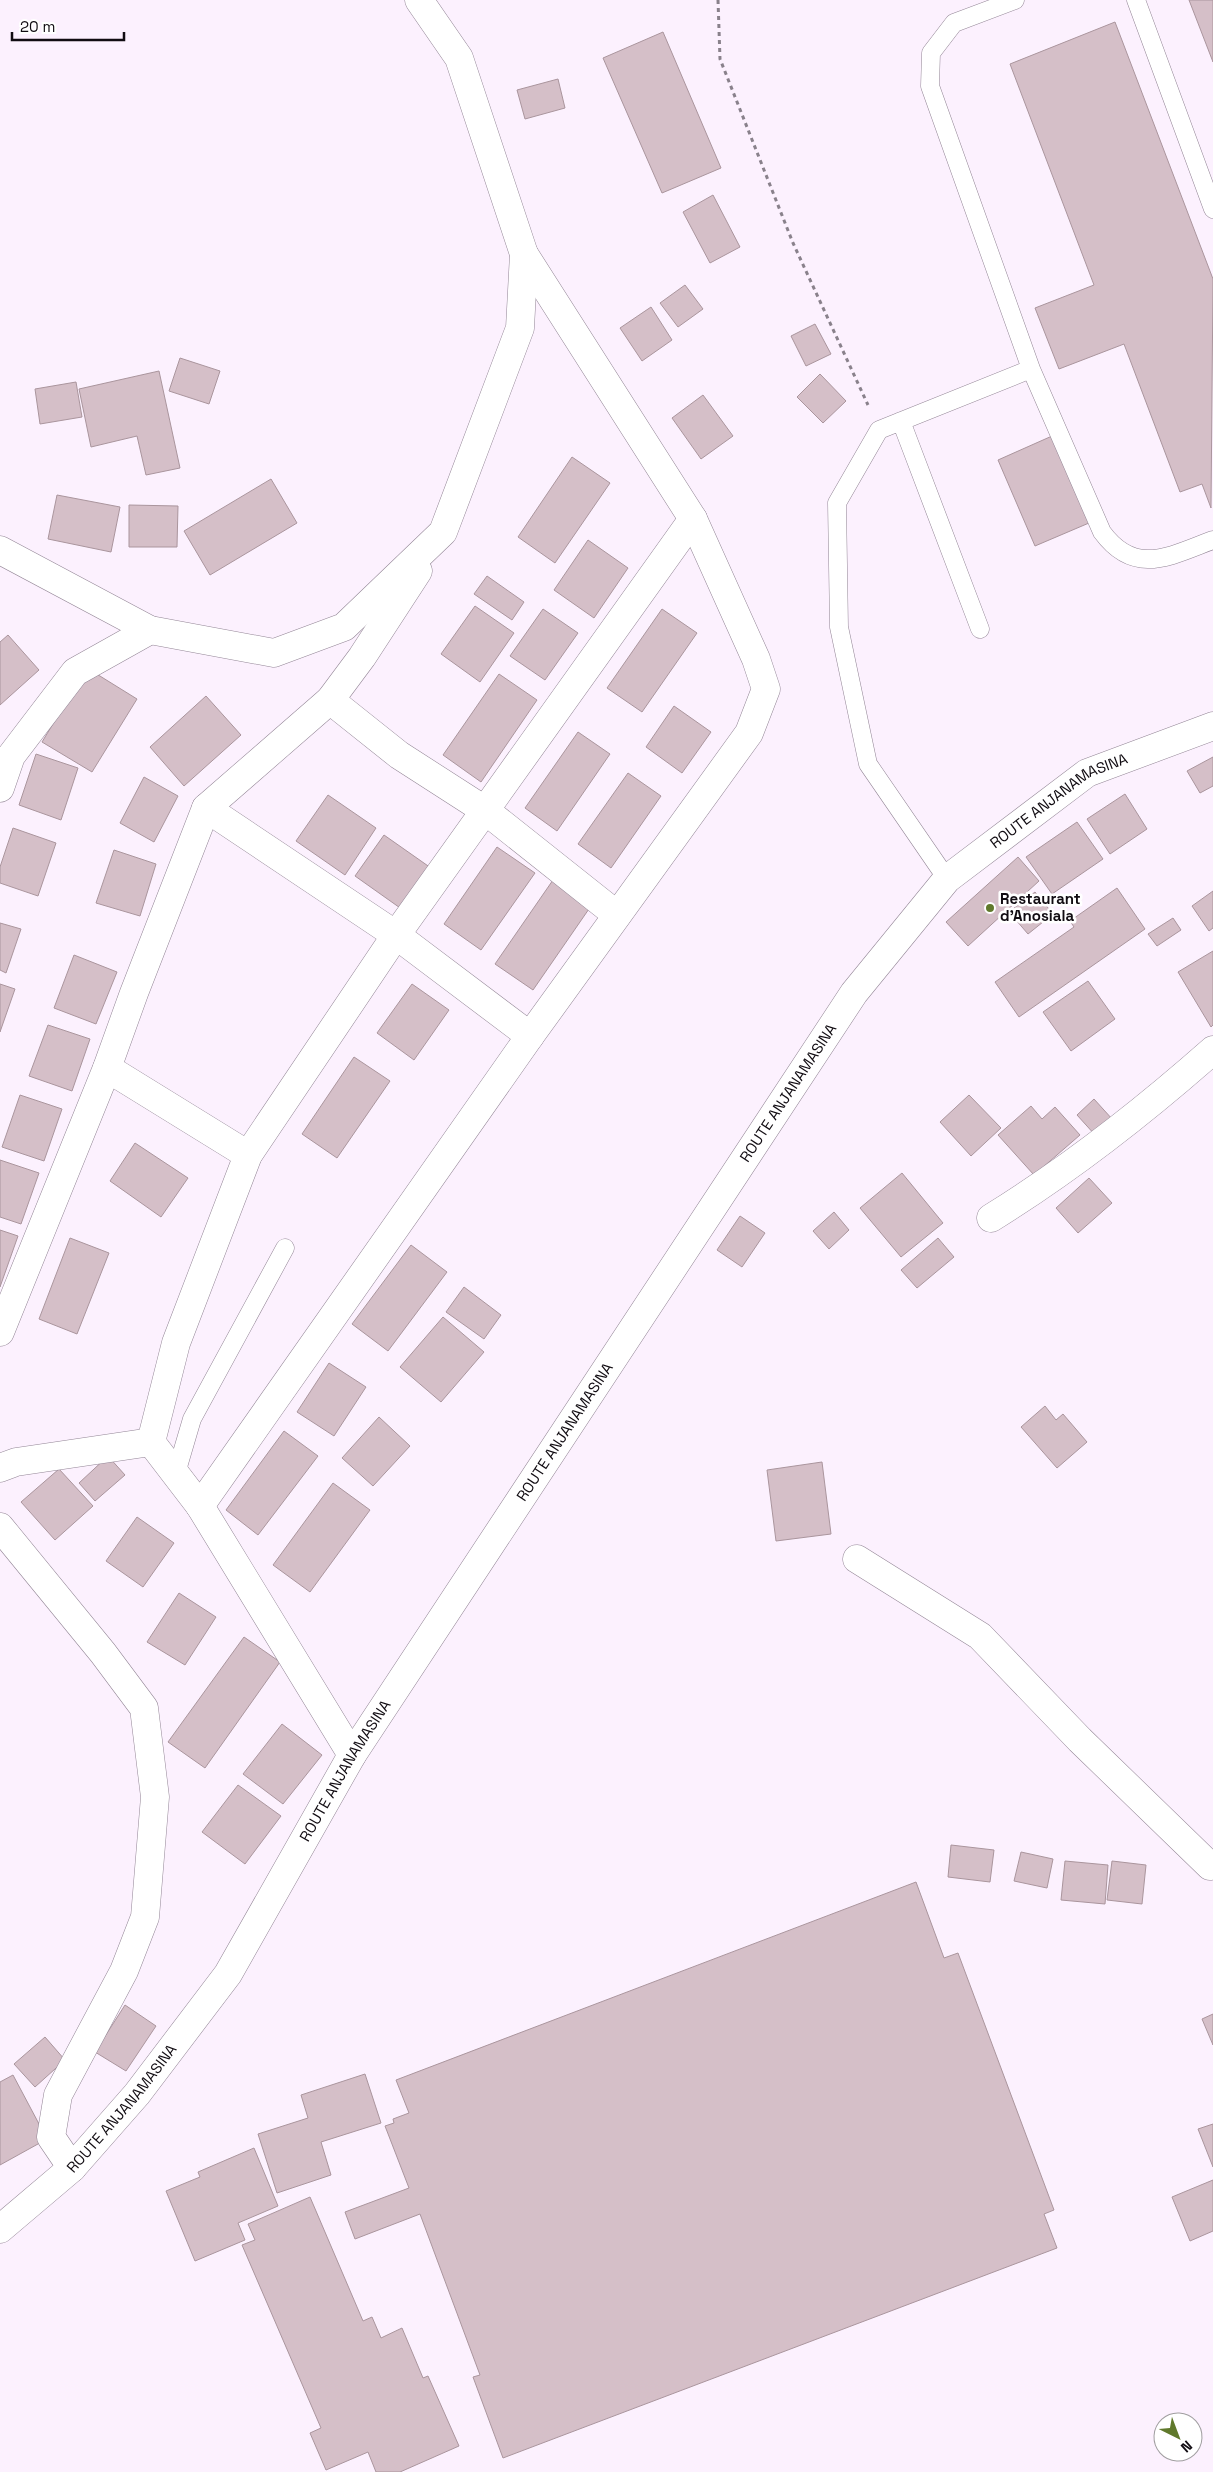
<svg xmlns="http://www.w3.org/2000/svg" width="1213" height="2472" font-family="'Space Grotesk',sans-serif">
  <style>
    .building { fill: #d5bfc8; stroke: #aa959d }
    .lines { fill: none; stroke-linecap: round; stroke-linejoin: round }
    .service-casing { stroke: #938696; stroke-width: 19 }
    .minor-casing { stroke: #938696; stroke-width: 29 }
    .path { stroke: #89818b; stroke-width: 3; stroke-dasharray: 4 4; stroke-linecap: butt }
    .service { stroke: #fff; stroke-width: 18 }
    .minor { stroke: #fff; stroke-width: 28 }
    .poi-dot { fill: #60792c; stroke: #fff; stroke-width: 2 }
    .labels { text-anchor: middle; stroke-width: 5; stroke-linejoin: round; paint-order: stroke }
    .street-label { font-size: 15px; fill: #110c12; stroke: #fff }
    .poi-label { font-size: 15px; font-weight: bold; fill: #110c12; stroke: #fff; text-anchor: start }
  </style>
  <rect width="100%" height="100%" fill="#fcf1fe"/>
  <path class="building" d="M1189,0H1213V62Z
    M1115,22L1213,279L1211,508L1202,484L1180,492L1124,344L1059,369L1035,308L1094,285L1010,64Z
    M663,32L721,168L662,193L603,58Z
    M558,79L565,108L525,119L517,90Z
    M713,195L740,247L710,263L683,212Z
    M685,285L703,309L678,327L660,303Z
    M651,307L672,340L642,361L620,328Z
    M815,324L831,354L806,366L791,336Z
    M180,358L220,371L209,404L169,391Z
    M159,371L180,468L146,475L137,436L91,447L79,389Z
    M820,374L846,401L823,423L797,397Z
    M76,382L82,417L40,424L35,389Z
    M703,395L733,436L701,459L672,418Z
    M1052,436L1089,523L1035,546L998,460Z
    M572,457L610,483L555,563L518,537Z
    M271,479L297,523L210,575L184,531Z
    M57,495L120,507L111,552L48,539Z
    M129,505L178,506L177,547H129Z
    M588,540L628,568L594,618L554,590Z
    M487,576L524,602L512,620L474,594Z
    M475,606L514,633L480,682L441,654Z
    M543,609L578,633L545,680L510,656Z
    M662,609L697,633L642,712L607,688Z
    M8,635L39,670L0,705V642Z
    M87,668L137,699L92,772L42,742Z
    M499,674L537,700L481,782L443,755Z
    M206,696L241,735L184,786L150,747Z
    M674,706L711,732L682,773L646,747Z
    M578,732L610,754L557,831L525,808Z
    M36,754L78,768L61,820L19,805Z
    M1213,757V786L1200,793L1187,771Z
    M628,773L661,796L611,868L578,844Z
    M144,777L178,796L154,842L120,823Z
    M1125,794L1147,829L1110,854L1087,819Z
    M328,795L376,828L345,875L296,841Z
    M1077,822L1103,859L1052,894L1026,857Z
    M13,828L56,843L38,896L0,883V867Z
    M384,835L431,868L403,910L355,876Z
    M497,847L535,873L481,950L444,924Z
    M114,850L156,864L140,916L96,903Z
    M1018,857L1039,881L968,946L946,922Z
    M553,880L591,906L533,990L495,964Z
    M1117,888L1145,929L1019,1017L995,982L1074,927L1070,921Z
    M1213,891V928L1209,931L1192,906Z
    M1035,892L1053,914L1028,934L1009,912Z
    M1173,918L1181,930L1157,946L1148,934Z
    M0,923L21,929L6,973L0,970Z
    M1213,951V1025L1211,1027L1178,972Z
    M74,955L117,972L96,1024L54,1008Z
    M1088,981L1115,1019L1071,1051L1043,1012Z
    M0,984L15,989L0,1032Z
    M412,984L449,1010L414,1060L377,1033Z
    M48,1025L90,1039L72,1091L29,1076Z
    M354,1057L390,1081L337,1158L302,1134Z
    M20,1095L62,1109L44,1161L2,1147Z
    M969,1095L1001,1128L971,1156L940,1122Z
    M1094,1099L1113,1120L1096,1136L1077,1115Z
    M1031,1106L1042,1119L1055,1107L1080,1135L1034,1175L998,1135Z
    M135,1143L188,1178L161,1217L110,1181Z
    M0,1160L39,1173L21,1224L0,1217Z
    M902,1173L943,1223L901,1257L860,1208Z
    M1089,1178L1112,1203L1078,1233L1056,1208Z
    M834,1212L849,1230L829,1249L813,1231Z
    M740,1216L765,1233L742,1267L717,1250Z
    M0,1230L18,1236L0,1287Z
    M70,1238L109,1253L77,1334L39,1319Z
    M938,1238L954,1257L917,1288L901,1270Z
    M411,1245L447,1272L388,1351L352,1324Z
    M464,1287L501,1315L484,1339L446,1312Z
    M443,1317L484,1352L441,1402L400,1367Z
    M329,1363L366,1387L334,1436L297,1412Z
    M1045,1406L1056,1420L1063,1414L1087,1442L1057,1468L1021,1427Z
    M379,1417L410,1446L373,1486L342,1458Z
    M284,1431L318,1456L258,1535L226,1510Z
    M108,1456L125,1475L95,1501L79,1483Z
    M822,1462L831,1534L776,1541L767,1470Z
    M59,1469L93,1506L55,1540L21,1502Z
    M333,1483L370,1510L310,1592L273,1565Z
    M137,1517L174,1543L143,1587L106,1561Z
    M179,1593L216,1617L185,1665L147,1642Z
    M244,1637L280,1662L205,1768L168,1742Z
    M282,1724L322,1755L283,1804L243,1774Z
    M238,1785L281,1816L245,1864L202,1832Z
    M951,1845L994,1850L990,1882L948,1877Z
    M1021,1852L1053,1859L1047,1888L1014,1881Z
    M1065,1861L1108,1865L1105,1904L1061,1900Z
    M1112,1861L1146,1865L1142,1904L1107,1900Z
    M916,1882L944,1958L958,1953L1054,2210L1044,2214L1057,2248L503,2458L473,2377L480,2375L420,2214L355,2239L345,2212L409,2188L385,2126L394,2123L393,2119L409,2113L396,2080Z
    M125,2005L156,2026L126,2071L95,2052Z
    M1213,2014V2045L1202,2019Z
    M45,2037L65,2060L35,2087L14,2064Z
    M365,2074L381,2123L321,2142L331,2175L277,2193L258,2134L308,2118L301,2095Z
    M13,2075L47,2139L0,2165V2082Z
    M1213,2124V2167L1198,2129Z
    M254,2148L278,2206L238,2223L245,2240L195,2261L166,2191L200,2177L198,2172Z
    M1213,2180V2231L1190,2241L1172,2197Z
    M310,2197L363,2321L372,2317L381,2338L402,2328L423,2378L428,2376L459,2446L400,2472H376L368,2452L326,2470L310,2433L321,2428L242,2245L255,2240L248,2224Z"/>
  <g class="lines">
    <g class="service-casing">
      <path id="service" d="M1015,0L954,23L931,53L930,86L1031,369
        M1136,0L1213,209
        M901,421L980,629
        M947,879L868,764L839,627L837,503L879,430L1031,369L1102,532C1135,577 1170,556 1213,540
        M183,1478L177,1470L192,1419L285,1248"/>
    </g>
    <g class="minor-casing">
      <g id="minor">
        <path d="M0,550L150,630L274,653L344,627L443,532L520,328L524,254L459,58L419,0"/>
        <path d="M330,700L399,755L486,811L617,915"/>
        <path d="M0,788L11,756L75,672L150,630"/>
        <path d="M206,808L396,935L530,1036"/>
        <path d="M107,1068L248,1155"/>
        <path d="M991,1218C1070,1169 1144,1111 1213,1050"/>
        <path d="M0,1332L107,1068L134,993L206,808L330,700L362,657L418,571"/>
        <path d="M0,1468L16,1462L151,1442"/>
        <path d="M200,1506L530,1036L749,733L766,689L756,659L693,519L524,254"/>
        <path d="M0,1527L103,1653L144,1708L155,1797L145,1917L124,1971L58,2095L51,2137L72,2168"/>
        <path d="M857,1559L980,1636L1080,1740L1210,1866"/>
        <path d="M352,1755L200,1506L151,1442L176,1343L248,1155L396,935L693,519"/>
        <path id="s1" d="M0,2229L72,2168L137,2094L228,1974L352,1755L854,993L947,879L1087,773L1213,726"/>
      </g>
    </g>
    <path class="path" d="M718,0L720,59L793,243L868,405"/>
    <use href="#service" class="service"/>
    <use href="#minor" class="minor"/>
  </g>
  <circle class="poi-dot" cx="990" cy="908" r="5"/>
  <g class="labels">
    <g class="street-label">
      <text dy="5" stroke="none"><textPath href="#s1" startOffset="1792">ROUTE ANJANAMASINA</textPath></text>
      <text dy="5" stroke="none"><textPath href="#s1" startOffset="1388">ROUTE ANJANAMASINA</textPath></text>
      <text dy="5" stroke="none"><textPath href="#s1" startOffset="982">ROUTE ANJANAMASINA</textPath></text>
      <text dy="5" stroke="none"><textPath href="#s1" startOffset="578">ROUTE ANJANAMASINA</textPath></text>
      <text dy="5" stroke="none"><textPath href="#s1" startOffset="172">ROUTE ANJANAMASINA</textPath></text>
    </g>
    <g class="poi-label">
      <text x="1000" y="904">Restaurant<tspan x="1000" dy="17">d'Anosiala</tspan></text>
    </g>
  </g>
  <g transform="translate(1178 2437) rotate(138)"><circle r="24" fill="#ffffff" stroke="#a09ea0"/>
  <path d="M0-4L9 19L0 12L-9 19Z" fill="#60792c"/>
  <text y="-8" font-size="14" font-weight="bold" text-anchor="middle" fill="#110c12">N</text>
  </g>
  <path d="M12 32v8h112v-8" fill="none" stroke="#110c12" stroke-width="2.5"/>
  <text x="20" y="32" font-size="15" fill="#110c12" stroke="#ffffff" stroke-width="4" paint-order="stroke">20 m</text>
</svg>
